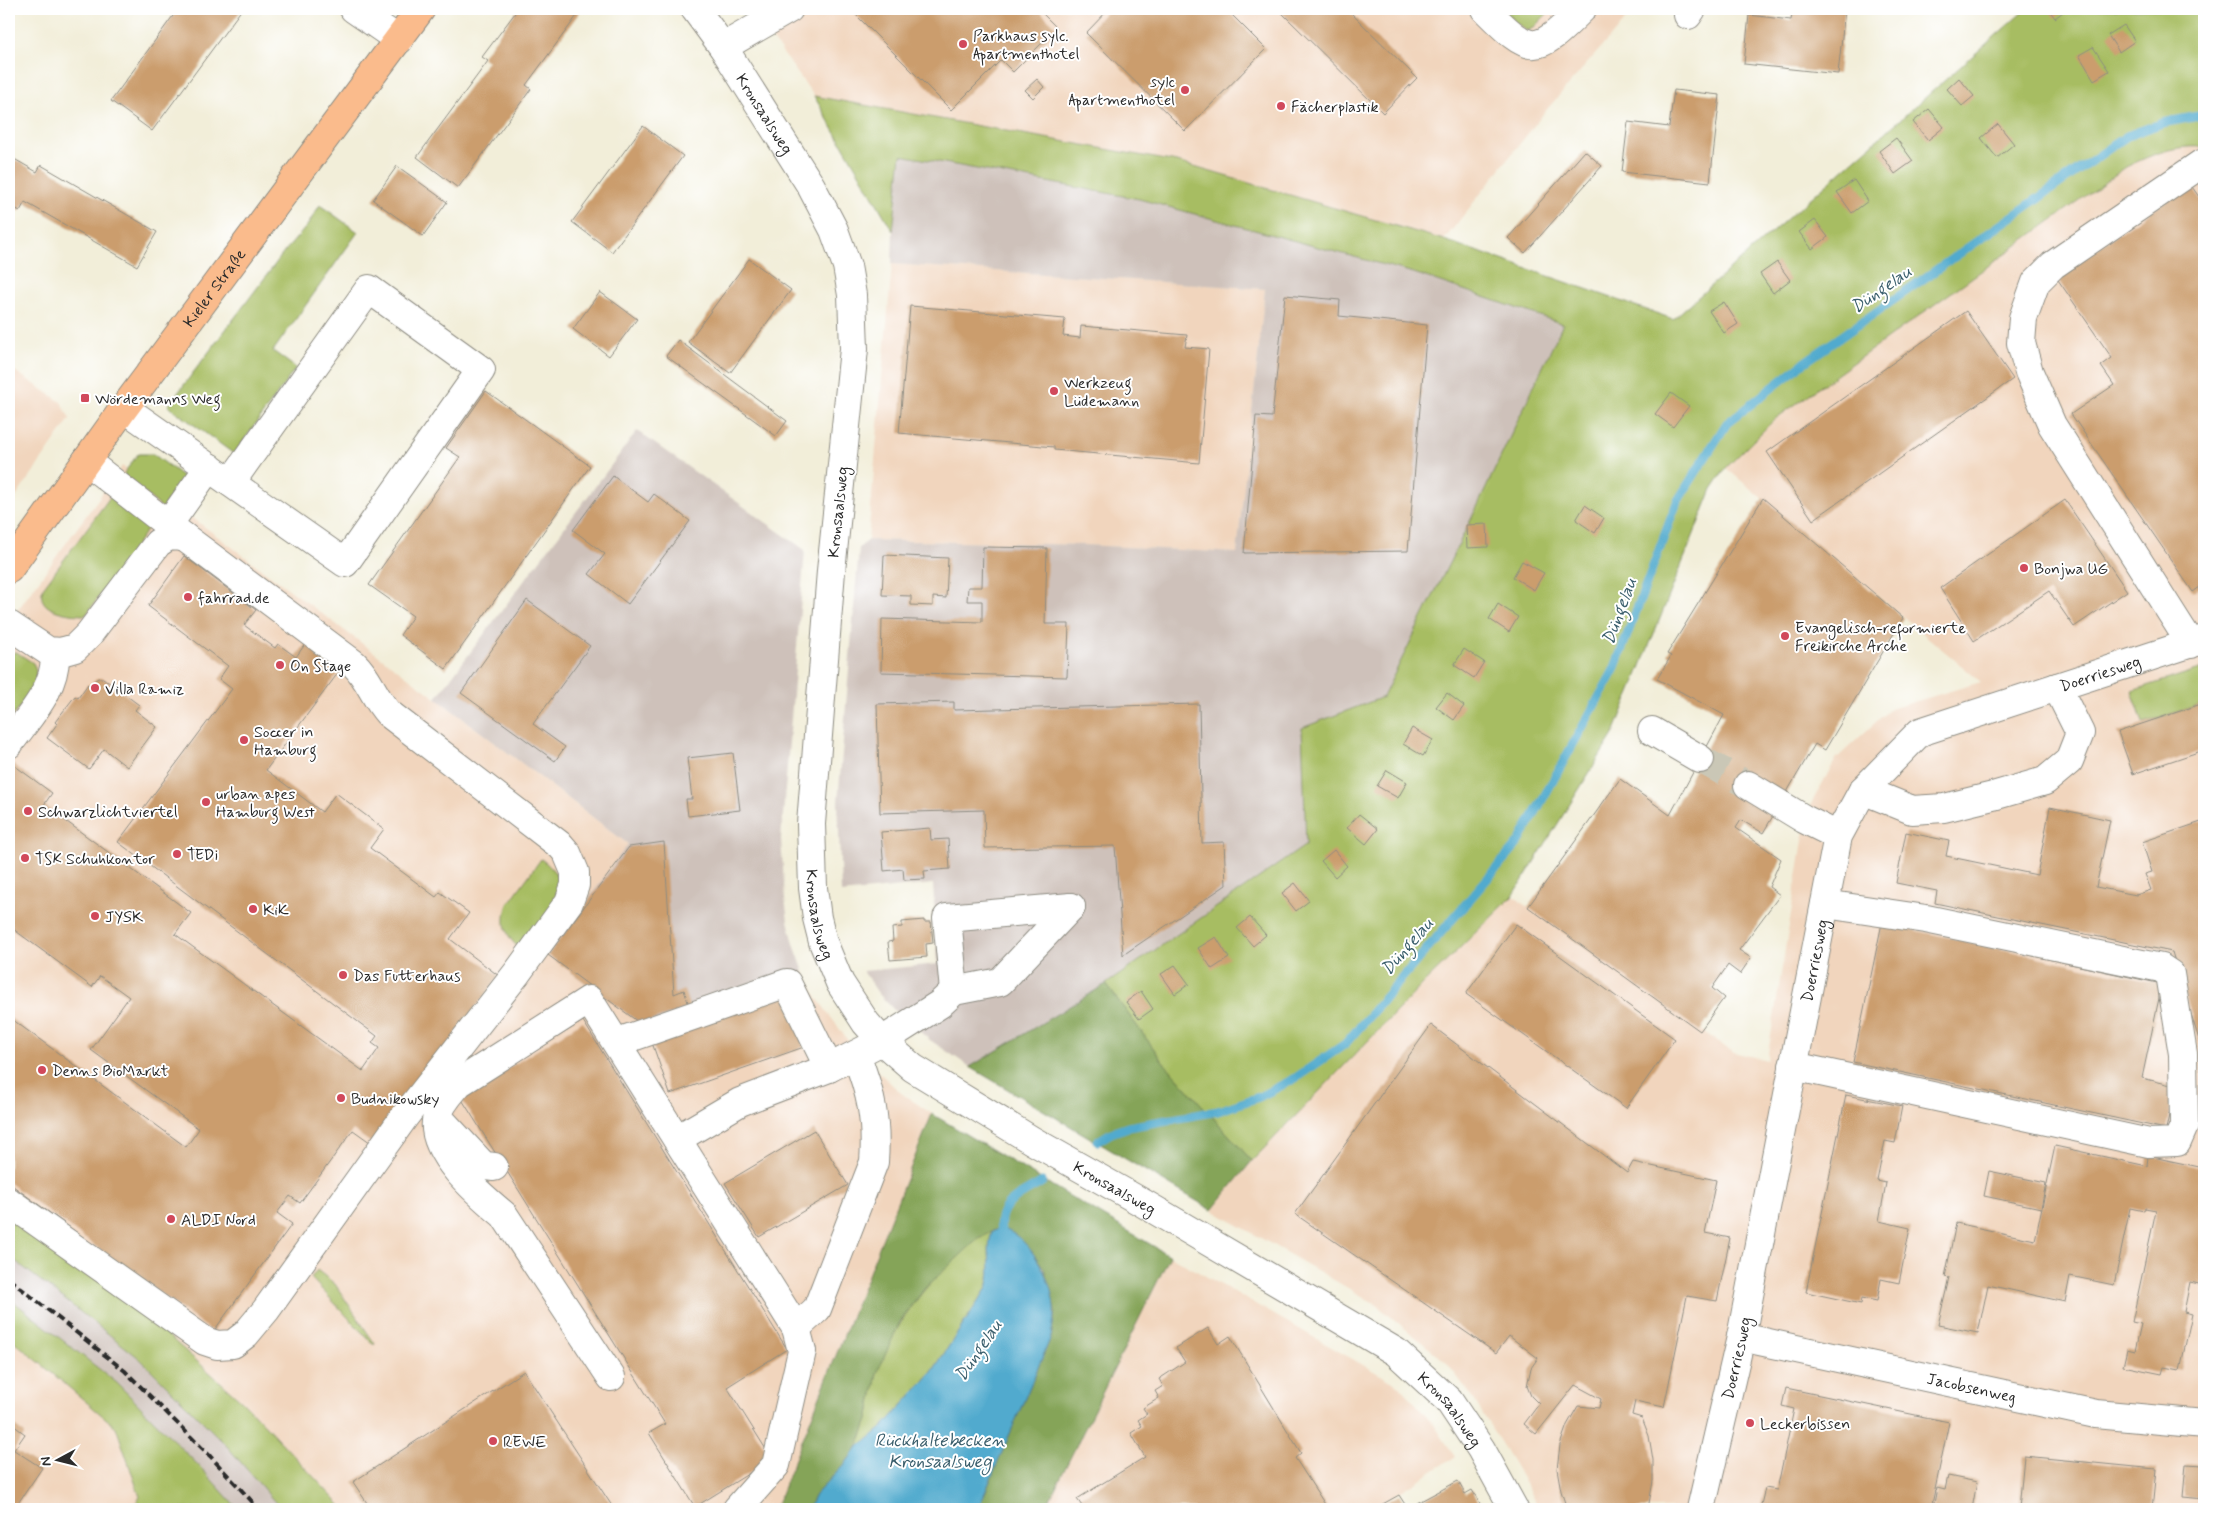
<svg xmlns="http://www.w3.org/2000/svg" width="2213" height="1518" font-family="Mynerve,sans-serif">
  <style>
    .built { fill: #f1d5bd }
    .industrial { fill: #cec1ba }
    .green { fill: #a7bd62; stroke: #697446 }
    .forest { fill: #85a458; stroke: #586842 }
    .water { fill: #51aace; stroke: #3e6a7c }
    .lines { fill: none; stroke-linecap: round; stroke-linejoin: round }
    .stream { stroke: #51aace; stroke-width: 9 }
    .building { fill: #cb9d6d }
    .minor-tunnel { stroke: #cac7b6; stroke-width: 28; stroke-dasharray: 28 14; stroke-linecap: butt }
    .minor-casing { stroke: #8e8c82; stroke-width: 30 }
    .major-casing { stroke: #8e8c82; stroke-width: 30 }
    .minor { stroke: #fff; stroke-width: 28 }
    .major { stroke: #fabb8c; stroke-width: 28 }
    .rail { stroke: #2b2b2b; stroke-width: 4; stroke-dasharray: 8 4; stroke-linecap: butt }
    .poi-dot { fill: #d1495b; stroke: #fff; stroke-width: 2 }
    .labels { text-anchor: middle; stroke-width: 4; stroke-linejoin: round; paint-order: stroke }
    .poi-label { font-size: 16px; fill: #2b2b2b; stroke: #fff; text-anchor: start }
    .street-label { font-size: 16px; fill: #2b2b2b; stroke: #fff }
    .water-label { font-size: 18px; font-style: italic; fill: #3a5e6c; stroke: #fff }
  </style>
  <rect width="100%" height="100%" fill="#fff"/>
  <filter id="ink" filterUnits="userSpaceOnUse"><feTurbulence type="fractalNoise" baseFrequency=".02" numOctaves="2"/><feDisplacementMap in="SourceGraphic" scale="10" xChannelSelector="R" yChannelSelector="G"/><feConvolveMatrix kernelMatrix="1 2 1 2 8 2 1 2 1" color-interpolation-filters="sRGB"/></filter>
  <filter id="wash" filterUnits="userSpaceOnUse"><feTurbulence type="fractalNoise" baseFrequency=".0096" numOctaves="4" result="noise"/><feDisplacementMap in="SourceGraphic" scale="20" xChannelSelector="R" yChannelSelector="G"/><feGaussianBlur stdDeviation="1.12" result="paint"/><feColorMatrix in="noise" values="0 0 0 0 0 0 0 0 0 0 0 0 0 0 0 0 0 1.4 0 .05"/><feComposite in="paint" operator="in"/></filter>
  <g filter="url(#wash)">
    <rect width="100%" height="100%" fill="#f2eed9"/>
    <path class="built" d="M751,9H1635L1548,108L1444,240L1177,162L814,96Z
      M2189,146L2204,147V1509H1539L1514,1464L1471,1395L1446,1362L1374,1303L1212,1210L1252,1161L1423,984L1513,896L1732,1052L1767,1060L1803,840L1812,802L1836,759L1890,709L1981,682L1726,468L1775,419L2126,167L2156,152Z
      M892,264L1265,289L1237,553L1086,545L868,540Z
      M9,367L61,402L70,419L9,507Z
      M122,466L436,698L628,844L548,955L641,1024L643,1027L804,972L817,998L854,1049L901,1093L932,1114L775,1509H344L244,1403L135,1306L9,1210V622Z
      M1170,1256L1400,1386L1433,1423L1455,1457L1373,1509H1045Z
      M9,1337L116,1427L140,1497L132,1509H9Z"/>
    <path class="industrial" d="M901,155L1139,199L1414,273L1563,324L1479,503L1383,697L1303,728L1306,845L1106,984L970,1067L930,1040L896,1012L878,993L863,971L938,964L933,884L841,893L838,802L859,548L868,540L1086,545L1237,553L1265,289L892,264L893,231Z
      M637,431L805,550L781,839L785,899L788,921L795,947L804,972L643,1027L641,1024L548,955L628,844L436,698Z
      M9,1256L139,1358L225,1444L281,1509H238L200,1467L117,1383L9,1298Z"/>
    <path class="green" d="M1498,9H1552L1533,28L1527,31Z
      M2026,9H2204V147C2174,145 2153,154 2126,167L1775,419L1726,468L1712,489L1614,733L1513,896L1423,984L1252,1161L1165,1064L1106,984L1306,845L1302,728L1383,697L1479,503L1563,324L1414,273L1139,199L901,155L893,231L814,96L1177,162L1444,240L1673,319Z
      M320,205L358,232L273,351L296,368L234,454L168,406L285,251L307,226Z
      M138,454H153L184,477L162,508L125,476L124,473Z
      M113,493L151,524L86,615C71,615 34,612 43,588Z
      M15,651L33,663C45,683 20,705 9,721V660Z
      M2203,668L2204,703L2143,723L2132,691Z
      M541,859C552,867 564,880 559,895C556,906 529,938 521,950C506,937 501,924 508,904Z
      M9,1210L135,1306L244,1403L344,1509H281L225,1444L139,1358L9,1256Z
      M992,1232C985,1253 994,1266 987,1288L932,1372L882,1428L857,1448C861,1438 865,1429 868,1419C872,1404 873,1389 877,1374C890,1326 946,1253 992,1232Z
      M317,1270L335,1284L375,1344L374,1345L311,1278Z
      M9,1298L117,1383L200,1467L238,1509H132L140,1497L116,1427L9,1337Z"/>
    <path class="forest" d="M1106,984L1165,1064L1252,1161L1212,1210L970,1067Z
      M932,1114L1170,1256L1045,1509H978L1051,1337L1055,1312L1052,1296L1044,1268L1030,1250L999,1228L979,1238L925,1288L900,1322L877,1373L868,1420L857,1448L845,1464L815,1495L808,1509H775Z"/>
    <path class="water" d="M999,1228C1030,1233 1056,1285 1054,1314C1054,1321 1052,1329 1051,1337L978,1509H808L815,1495L845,1464L857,1448L882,1428L932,1372L987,1288C994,1266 985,1253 992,1232Z"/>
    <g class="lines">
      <path class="stream" d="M1098,1141L1111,1133L1128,1127L1218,1111L1259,1097L1294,1079L1345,1044L1519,842L1614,670L1677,502L1727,423L1805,362L2127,136L2162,123L2204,115
        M1002,1238C994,1203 1016,1199 1042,1182"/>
    </g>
    <g id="blocks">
      <path class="building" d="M178,9H242L152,131L111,101Z
        M518,9H582L526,85L531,89L458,188L417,157L488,61L482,57Z
        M850,9H1038L1057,28L1013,72L1001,60L951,110Z
        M1109,9H1226L1266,49L1185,131L1086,33Z
        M1278,9H1347L1417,78L1383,113Z
        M1793,9H1845L1838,74L1744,64L1749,15L1791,20Z
        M2048,9H2067L2055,18Z
        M2124,25L2135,41L2119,52L2108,35Z
        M2093,47L2109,71L2094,80L2079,55Z
        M1959,78L1974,96L1962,106L1947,89Z
        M1037,79L1044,87L1033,98L1025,90Z
        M1674,90L1720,95L1710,182L1622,172L1628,122L1669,127Z
        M1929,109L1944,127L1928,140L1913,122Z
        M1998,124L2014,144L1997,158L1981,138Z
        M643,126L683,156L612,252L572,222Z
        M1896,138L1913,161L1895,174L1879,151Z
        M1585,151L1602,166L1525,253L1508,238Z
        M9,156L37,172L41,165L157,232L137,266L25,202L20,211L9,205Z
        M397,166L447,202L423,236L373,200Z
        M1854,180L1868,201L1852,213L1837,192Z
        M2190,184L2204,204V584L2193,592L2071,414L2114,385L2101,366L2112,358L2056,277Z
        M1815,220L1828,237L1812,249L1799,232Z
        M749,259L791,290L730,373L688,342Z
        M1777,262L1790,280L1773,293L1760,274Z
        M600,292L637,319L609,356L573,329Z
        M1285,295L1340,300L1339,316L1427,325L1408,551L1244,553L1256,416L1272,417Z
        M1724,302L1738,324L1724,333L1709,311Z
        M910,306L1065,319L1063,336L1080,338L1081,326L1187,335L1185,347L1209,349L1199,463L1054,450V447L899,433Z
        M1966,311L2013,379L1813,520L1767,452Z
        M678,340L787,421L776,436L666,356Z
        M486,391L590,466L446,669L400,635L413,616L369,585L460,457L446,448Z
        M1671,393L1689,406L1673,427L1655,414Z
        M613,476L648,502L654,494L690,521L628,604L589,574L605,554L573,530Z
        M1763,498L1903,618L1825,750L1815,744L1763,833L1741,820L1736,828L1781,859L1769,887L1780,895L1739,950L1751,958L1740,974L1728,965L1712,988L1724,998L1700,1031L1528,907L1620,779L1670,815L1724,715L1657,679L1671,656L1667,654Z
        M2065,500L2127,591L2074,627L2049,591L1974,641L1940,588Z
        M1585,505L1604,518L1595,533L1576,520Z
        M1487,524L1488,547L1467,548L1466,525Z
        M983,547L1047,548L1045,624H1069L1067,677L881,672L882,619L982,622V601H967L968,587H982Z
        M884,555L948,558L946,598L933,597V606L911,605V596L882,595Z
        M184,556L256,610L244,625L275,648L278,644L296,657L306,643L341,669L266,770L322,812L336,793L384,829L370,848L436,897L440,892L469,913L450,939L499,976L374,1145L353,1130L300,1203L290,1196L277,1213L292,1224L213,1332L9,1183V1017L186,1147L199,1129L91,1050L129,997L100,976L92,987L9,926V766L11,763L52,793L44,805L191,913L175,934L363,1071L379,1048L372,1043L377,1036L118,842L232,689L219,679L228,666L148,606Z
        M1522,561L1544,573L1534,590L1513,577Z
        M527,600L590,646L533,724L565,747L555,761L461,693Z
        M1498,604L1518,617L1509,632L1489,619Z
        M1464,649L1484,662L1474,678L1454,665Z
        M98,678H103L139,705L135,710L157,727L127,767L104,749L89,769L47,738L57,724L55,722L75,696L78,698L88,684L89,685Z
        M1447,693L1464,706L1454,720L1436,707Z
        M954,702V710L1199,704L1202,843L1224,842L1226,885L1123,955L1115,846L985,848L984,810L880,813L877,704Z
        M2204,703V750L2133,774L2118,732Z
        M1412,728L1433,740L1423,756L1403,744Z
        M733,753L740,810L688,816L686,799H692L687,758Z
        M1387,770L1407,782L1398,798L1377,786Z
        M2050,807L2110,820L2096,887L2136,895L2151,890L2145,874L2152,872L2142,842L2204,821V1056L2172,952L1935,903L1937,891L1896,883L1906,832L1949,841L1946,856L2037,875Z
        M1359,814L1378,829L1366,844L1347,828Z
        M930,828L931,840L948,839L950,869L924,871L925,879L904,880L903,869L884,871L881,832Z
        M664,842L674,994L684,990L690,1008L641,1024L548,955L629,847Z
        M1334,850L1347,866L1335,877L1321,861Z
        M1295,883L1309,901L1296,911L1282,893Z
        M1250,917L1266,935L1253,946L1237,928Z
        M924,920V922H931L933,943L926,944L927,957L890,960L888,942L893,941L892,928L902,927V922Z
        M1882,923L2162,984L2142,1078L2175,1086L2166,1129L1853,1062Z
        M1516,924L1675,1039L1626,1108L1466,994Z
        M1216,937L1229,958L1212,969L1198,948Z
        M1175,965L1189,984L1175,994L1161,974Z
        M784,990L804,1047L670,1094L650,1037Z
        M1141,991L1153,1009L1139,1019L1126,1002Z
        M583,1021L787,1349L727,1387L772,1459L695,1507L649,1433L665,1424L461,1098Z
        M1431,1025L1627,1173L1633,1162L1716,1180L1705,1233L1730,1238L1717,1301L1687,1296L1664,1407L1635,1401L1632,1415L1642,1418L1649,1436L1653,1460V1481L1648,1509H1567L1561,1491L1557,1469L1560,1445L1567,1425L1578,1406L1599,1408L1601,1399L1575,1385L1536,1434L1524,1424L1539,1404L1531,1396L1527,1386L1531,1368L1538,1358L1509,1336L1496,1353L1295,1214Z
        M1846,1095L1902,1106L1895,1143L1885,1141L1877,1181L1886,1183L1879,1221L1910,1228L1899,1283L1881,1279L1877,1301L1862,1298L1861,1304L1806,1292Z
        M814,1130L848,1185L759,1237L725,1183Z
        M2055,1146L2147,1166L2148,1156L2204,1168V1285L2190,1282L2184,1312L2192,1314L2180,1370L2164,1367L2162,1374L2123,1366L2127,1349L2135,1351L2141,1324L2132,1322L2156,1210L2145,1208L2144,1211L2130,1208L2114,1285L2070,1276L2065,1302L1988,1285L1978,1333L1938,1325L1949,1278L1945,1277L1956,1223L2035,1240Z
        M1989,1171L2046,1183L2041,1208L1984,1196Z
        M1208,1328L1218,1344L1230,1336L1301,1453L1295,1458L1328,1509H1084L1077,1499L1145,1457L1131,1433L1142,1426L1138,1420L1147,1414L1143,1408L1159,1398L1155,1391L1163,1386L1159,1379L1185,1362L1176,1348Z
        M524,1371L614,1509H371L353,1482Z
        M1786,1388L1949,1422L1931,1509H1760L1765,1488L1777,1490L1794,1409L1782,1406Z
        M9,1422L25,1434L14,1450L42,1468L14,1509H9Z
        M2024,1456L2156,1469L2152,1509H2019Z
        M2186,1464L2204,1465V1499L2183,1497Z
        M1948,1476L1977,1482L1972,1509H1933L1937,1488L1945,1490Z
        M1458,1481L1465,1494L1472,1490L1481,1505L1473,1509H1421L1417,1503Z
        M1399,1495L1408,1509H1384L1381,1505Z"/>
    </g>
  </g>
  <g filter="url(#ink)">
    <use href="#blocks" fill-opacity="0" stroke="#8e8c82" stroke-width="1"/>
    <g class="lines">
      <path class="minor-tunnel" d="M1700,759L1748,785"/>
      <g class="minor-casing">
        <g id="minor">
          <path d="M354,9L399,40"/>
          <path id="s1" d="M695,9L723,47L811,186L834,230L847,266L852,295L854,349L831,571L811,824L813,888L817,918L823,942L840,983L866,1023L882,1041L913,1068L1033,1141L1143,1203L1396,1352L1449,1401L1481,1449L1514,1509"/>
          <path d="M1485,9C1532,56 1535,56 1582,9"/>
          <path d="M1688,15L1692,9"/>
          <path d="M723,47L789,9"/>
          <path d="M124,408L345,563L481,370L369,289L231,482"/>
          <path d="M168,525L209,467"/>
          <path d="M9,625L48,651L61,652L75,648L89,634L158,543L169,536L184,537"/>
          <path d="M2191,644L2052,425L2029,372L2021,343L2023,318L2036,282L2053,265L2201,164H2204"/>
          <path d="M1652,731L1700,759"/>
          <path d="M9,744C29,716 57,689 55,652"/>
          <path d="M1748,785L1804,819L1838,836"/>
          <path d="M1863,790L1912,810L1944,808L1993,796L2045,781L2069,761L2080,733L2057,687"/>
          <path d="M954,991L947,918L1071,907"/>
          <path d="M618,1042L787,983L829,1068"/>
          <path d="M1793,1066L2149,1143L2177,1142L2184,1126L2183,1054L2170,974L2161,968L1926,919L1825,904"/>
          <path d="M437,1116L482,1164L486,1166L494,1167"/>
          <path d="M677,1139L740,1102L829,1068L882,1041L940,1004L954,991L1000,982L1071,907"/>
          <path d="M9,1202L205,1341L217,1345L233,1344L246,1334L266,1310L405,1116L517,973L569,902L575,885V872L567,853L561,846L388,713C374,698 369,678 354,664L184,537L86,461"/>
          <path d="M796,1328L817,1309L874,1162C877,1121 871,1092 856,1055"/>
          <path id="s2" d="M1741,1337L2096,1414L2204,1424"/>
          <path d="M611,1377L504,1215C480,1195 427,1151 437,1116C441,1103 451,1093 459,1083L589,1000L796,1328L802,1351L776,1465L737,1509"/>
          <path id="s3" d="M1701,1509L1741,1337L1838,836L1863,790L1920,732L2204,639"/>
        </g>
      </g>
      <g class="major-casing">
        <g id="major">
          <path id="s4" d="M9,569L124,408L421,9"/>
        </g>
      </g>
      <use href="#minor" class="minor"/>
      <use href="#major" class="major"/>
      <path class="rail" d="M9,1279L125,1371L210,1456L259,1509"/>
    </g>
  </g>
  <g class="poi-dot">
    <circle cx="963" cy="44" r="5"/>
    <circle cx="1185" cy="90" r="5"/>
    <circle cx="1281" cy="106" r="5"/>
    <circle cx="1054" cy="391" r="5"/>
    <rect x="80" y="393" width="10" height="10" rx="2.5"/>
    <circle cx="2024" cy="568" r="5"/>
    <circle cx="188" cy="597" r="5"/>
    <circle cx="1785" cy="636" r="5"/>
    <circle cx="280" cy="665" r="5"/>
    <circle cx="95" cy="688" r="5"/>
    <circle cx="244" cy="740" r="5"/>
    <circle cx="206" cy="802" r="5"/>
    <circle cx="28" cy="811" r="5"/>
    <circle cx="177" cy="854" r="5"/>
    <circle cx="25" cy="858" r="5"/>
    <circle cx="253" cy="909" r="5"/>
    <circle cx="95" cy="916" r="5"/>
    <circle cx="343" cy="975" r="5"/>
    <circle cx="42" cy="1070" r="5"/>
    <circle cx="341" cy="1098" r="5"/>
    <circle cx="171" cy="1219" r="5"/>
    <circle cx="1750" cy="1423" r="5"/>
    <circle cx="493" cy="1441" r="5"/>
  </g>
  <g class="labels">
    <g class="poi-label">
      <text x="973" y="41">Parkhaus sylc.<tspan x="973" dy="18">Apartmenthotel</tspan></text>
      <text x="1175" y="87" text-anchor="end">sylc<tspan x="1175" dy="18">Apartmenthotel</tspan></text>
      <text x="1291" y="112">Fächerplastik</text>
      <text x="1064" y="388">Werkzeug<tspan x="1064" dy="18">Lüdemann</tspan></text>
      <text x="95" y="404">Wördemanns Weg</text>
      <text x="2034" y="574">Bonjwa UG</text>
      <text x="198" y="603">fahrrad.de</text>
      <text x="1795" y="633">Evangelisch-reformierte<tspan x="1795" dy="18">Freikirche Arche</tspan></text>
      <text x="290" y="671">On Stage</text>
      <text x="105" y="694">Villa Ramiz</text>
      <text x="254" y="737">Soccer in<tspan x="254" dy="18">Hamburg</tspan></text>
      <text x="216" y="799">urban apes<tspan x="216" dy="18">Hamburg West</tspan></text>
      <text x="38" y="817">Schwarzlichtviertel</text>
      <text x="187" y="860">TEDi</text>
      <text x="35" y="864">TSK Schuhkontor</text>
      <text x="263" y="915">KiK</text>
      <text x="105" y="922">JYSK</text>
      <text x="353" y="981">Das Futterhaus</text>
      <text x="52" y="1076">Denns BioMarkt</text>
      <text x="351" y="1104">Budnikowsky</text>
      <text x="181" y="1225">ALDI Nord</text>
      <text x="1760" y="1429">Leckerbissen</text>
      <text x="503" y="1447">REWE</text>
    </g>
    <g class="street-label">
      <text dy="6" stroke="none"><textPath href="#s1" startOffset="126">Kronsaalsweg</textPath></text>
      <text dy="6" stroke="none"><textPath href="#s4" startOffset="348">Kieler Straße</textPath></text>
      <text transform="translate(837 512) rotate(-84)" y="6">Kronsaalsweg</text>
      <text dy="6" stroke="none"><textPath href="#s3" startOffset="1010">Doerriesweg</textPath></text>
      <text dy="6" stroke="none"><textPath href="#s1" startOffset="951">Kronsaalsweg</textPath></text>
      <text dy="6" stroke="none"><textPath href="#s3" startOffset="560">Doerriesweg</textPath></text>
      <text dy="6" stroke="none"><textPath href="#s1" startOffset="1371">Kronsaalsweg</textPath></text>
      <text dy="6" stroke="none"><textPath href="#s3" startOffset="155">Doerriesweg</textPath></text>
      <text dy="6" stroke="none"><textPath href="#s2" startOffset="236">Jacobsenweg</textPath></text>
      <text dy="6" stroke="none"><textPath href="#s1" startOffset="1776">Kronsaalsweg</textPath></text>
    </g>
    <g class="water-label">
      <text transform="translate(1881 289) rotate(-35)" y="6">Düngelau</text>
      <text transform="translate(1619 611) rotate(-70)" y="6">Düngelau</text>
      <text transform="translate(1407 946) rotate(-49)" y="6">Düngelau</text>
      <text transform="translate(978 1350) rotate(-56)" y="6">Düngelau</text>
      <text x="940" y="1446">Rückhaltebecken<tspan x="940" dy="21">Kronsaalsweg</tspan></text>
    </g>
  </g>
  <rect width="2213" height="1518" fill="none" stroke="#fff" stroke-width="30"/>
  <g transform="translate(58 1460) rotate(263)" stroke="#ffffff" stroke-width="4" paint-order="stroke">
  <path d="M0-4L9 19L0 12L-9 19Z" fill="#2b2b2b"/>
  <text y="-8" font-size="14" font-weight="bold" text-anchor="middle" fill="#2b2b2b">N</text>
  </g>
</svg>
